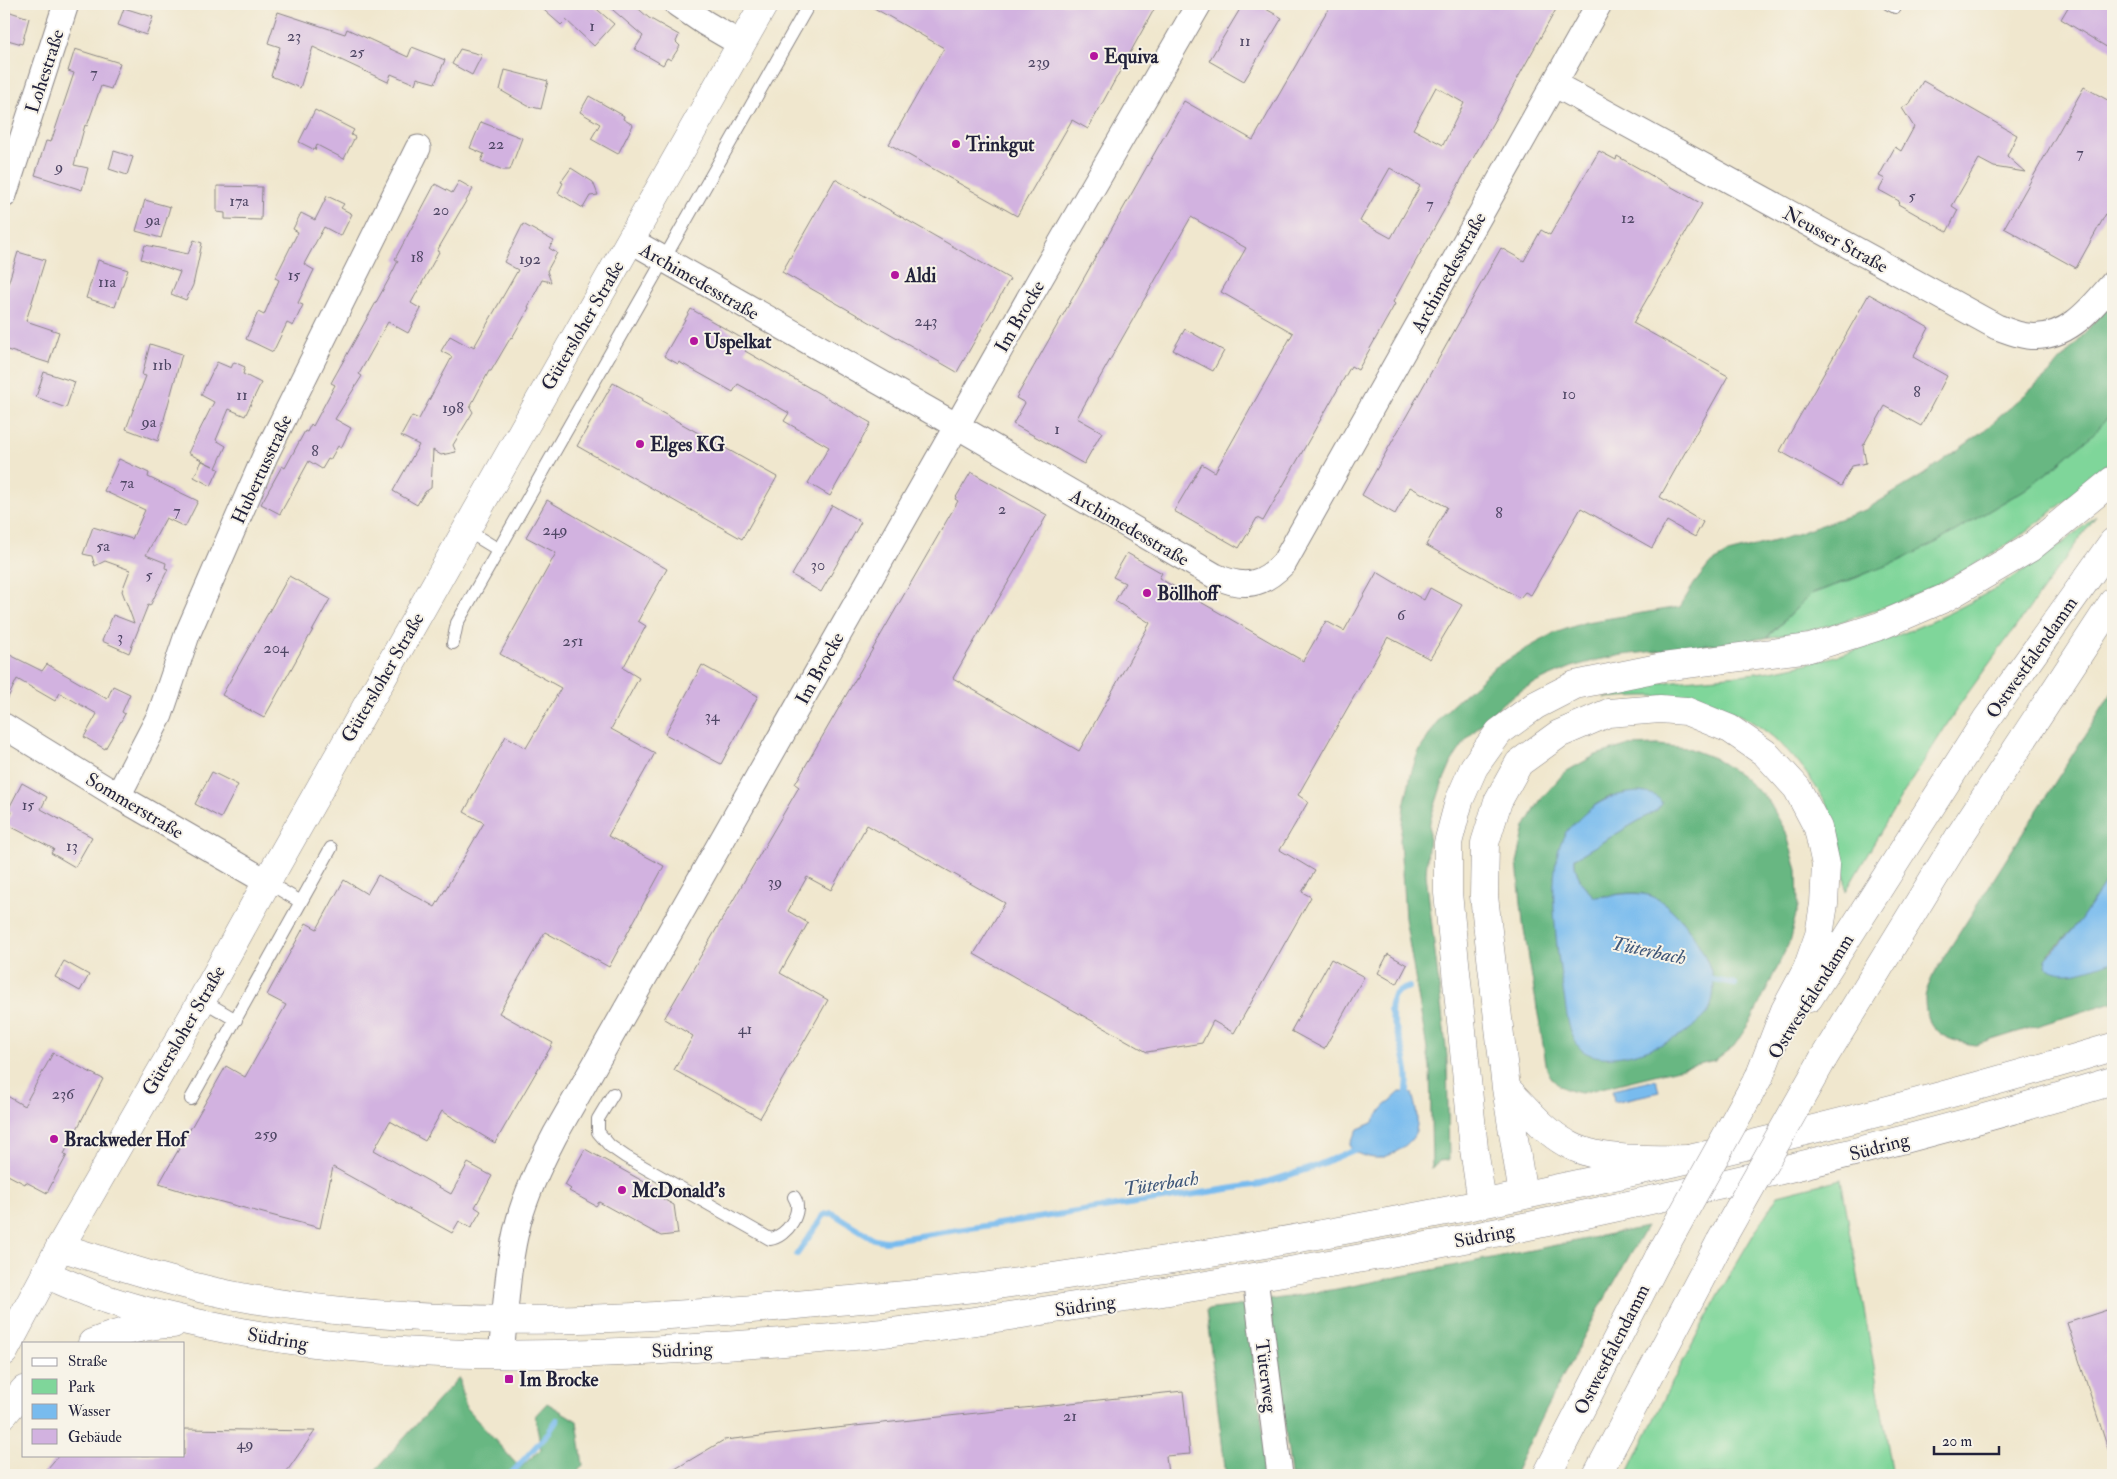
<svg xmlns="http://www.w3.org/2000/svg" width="2117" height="1479" font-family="'IM FELL Double Pica',serif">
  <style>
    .green { fill: #7fd69a; stroke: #507c6a }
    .forest { fill: #67b782; stroke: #446c5e; fill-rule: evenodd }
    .water { fill: #78bbee; stroke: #4d6e94 }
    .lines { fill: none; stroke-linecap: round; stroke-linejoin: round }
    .stream { stroke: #78bbee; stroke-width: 6 }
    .building { fill: #d2b2e0; fill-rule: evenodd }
    .lane-casing { stroke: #898484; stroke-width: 14 }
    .street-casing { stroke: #898484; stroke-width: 27 }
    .secondary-casing { stroke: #898484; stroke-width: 29 }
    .primary-casing { stroke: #898484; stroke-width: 29 }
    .highway-casing { stroke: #898484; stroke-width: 29 }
    .lane { stroke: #fff; stroke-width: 12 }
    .street { stroke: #fff; stroke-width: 25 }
    .secondary { stroke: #fff; stroke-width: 28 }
    .primary { stroke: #fff; stroke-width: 28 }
    .highway { stroke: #fff; stroke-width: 28 }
    .highway-bridge-casing { stroke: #898484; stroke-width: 29; stroke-linecap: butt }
    .highway-bridge { stroke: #fff; stroke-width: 28 }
    .poi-dot { fill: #b5179e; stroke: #f7f3e8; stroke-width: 2 }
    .labels { text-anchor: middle; stroke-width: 4; stroke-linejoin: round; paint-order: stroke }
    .number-label { font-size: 16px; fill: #4e4664 }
    .poi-label { font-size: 19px; font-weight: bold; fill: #22223b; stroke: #f7f3e8; text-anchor: start }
    .street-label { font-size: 19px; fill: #22223b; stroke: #f7f3e8 }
    .water-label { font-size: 20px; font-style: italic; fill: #40587a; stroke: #f7f3e8 }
  </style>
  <rect width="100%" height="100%" fill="#f7f3e8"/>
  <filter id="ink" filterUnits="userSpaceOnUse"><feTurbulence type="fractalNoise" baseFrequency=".02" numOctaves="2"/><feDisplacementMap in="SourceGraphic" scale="10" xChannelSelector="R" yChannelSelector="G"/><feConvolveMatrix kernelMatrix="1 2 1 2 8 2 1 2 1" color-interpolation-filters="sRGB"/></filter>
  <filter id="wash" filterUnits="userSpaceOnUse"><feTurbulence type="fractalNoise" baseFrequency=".0096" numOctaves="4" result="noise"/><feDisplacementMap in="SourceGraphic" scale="20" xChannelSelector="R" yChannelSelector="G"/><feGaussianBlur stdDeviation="1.12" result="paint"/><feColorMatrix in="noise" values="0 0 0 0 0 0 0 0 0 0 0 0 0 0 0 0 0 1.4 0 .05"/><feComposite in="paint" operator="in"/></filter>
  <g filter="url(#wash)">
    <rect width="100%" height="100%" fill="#f0e7ce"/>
    <path class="green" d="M2113,412V459C2090,479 2068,500 2044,518C1982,567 1909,601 1834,624C1812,630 1789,633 1767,638L1811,594L1856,578L1937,542L2024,490L2056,466L2094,433Z
      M2096,516L1960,704L1901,797L1846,891C1844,871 1843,851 1838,831C1833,812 1820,793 1809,777C1757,703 1690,690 1605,698C1625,692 1646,685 1667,682C1707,677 1748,676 1787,668C1905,643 2005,594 2096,516Z
      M1841,1179L1893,1475H1627C1672,1380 1721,1284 1778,1195Z"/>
    <path class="forest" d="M2113,300V412L2094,433L2056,466L2024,490L1937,542L1899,561L1811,594L1766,638L1623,655L1597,660L1572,667L1548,677L1525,688L1504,702L1485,720L1467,739L1452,761L1442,784L1430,821L1426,874L1447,1056L1449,1160L1439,1161L1432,1169L1430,1067L1405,918L1400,840L1404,806L1412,770L1418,753L1441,716L1460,698L1494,668L1524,650L1555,633L1586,622L1680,607L1694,584L1709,565L1728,553L1782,539L1865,510L1923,475L1981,433L2050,373Z
      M2113,691V871L2081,919L2045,959L2047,967L2070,973L2113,961V1002L1976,1045C1947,1041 1925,1033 1925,999C1925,991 1931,981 1934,973Z
      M1658,745L1688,748L1716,759L1740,775L1768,800L1786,832L1797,870L1798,906L1789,943L1752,1019L1734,1046L1715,1060L1581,1093C1564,1090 1554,1086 1547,1069L1523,923L1517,863L1525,827L1541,799L1565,772L1596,755L1626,746ZM1611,796L1657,810L1575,858C1573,871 1584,889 1595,897C1613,896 1631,890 1648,895C1679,904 1706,953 1714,981L1625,1055L1608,1057L1593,1055L1566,1006L1557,948L1554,901L1555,875L1566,832L1595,805Z
      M1646,1227L1596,1314L1542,1416L1514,1475H1291L1269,1300L1337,1289Z
      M1246,1305L1269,1475H1226L1206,1310Z
      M459,1377L466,1408L520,1468L541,1449L535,1416L547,1403L577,1421L583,1465L575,1475H371Z"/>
    <path class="water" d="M1640,792C1651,794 1658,794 1662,804L1657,810L1575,858C1573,871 1584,889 1595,897C1613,896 1630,891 1648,895C1675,902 1708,952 1713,979C1715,988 1713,1000 1710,1009C1697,1037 1602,1076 1579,1047C1567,1032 1566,1007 1563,989C1557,949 1544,867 1566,832C1569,828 1573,824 1577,821C1595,802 1614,793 1640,792Z
      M2113,871V961C2093,967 2066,981 2047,967L2045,959L2053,952L2081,919Z
      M1656,1080L1659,1092L1614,1102L1612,1090Z
      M1400,1092L1412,1093C1415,1105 1419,1119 1416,1131C1413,1144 1388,1159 1376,1158C1368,1158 1360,1154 1353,1151L1350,1145L1358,1129L1372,1123L1383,1108Z"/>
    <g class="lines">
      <path class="stream" d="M1707,979L1735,984
        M1405,1100C1414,1070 1398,1038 1390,1010C1392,994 1395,992 1409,987
        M797,1254L824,1215L832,1213L874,1239L885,1241L1261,1184L1311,1168L1361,1147
        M510,1475L549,1432L557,1420"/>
    </g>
    <g id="blocks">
      <path class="building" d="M537,4H591L614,24L594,46L566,20L561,25Z
        M606,4H633L649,18L679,35L676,42L680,46L671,60L667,58L663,65L635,49L643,36Z
        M867,4H1157L1088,129L1072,120L1017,216L889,144L944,48Z
        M1243,4H1257L1282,18L1244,81L1209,61Z
        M1331,4H1559L1393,302L1395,304L1358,370L1351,366L1263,521L1257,518L1239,548L1174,511L1202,464L1215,472L1293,333L1221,292L1246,248L1191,217L1077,418L1102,432L1084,464L1013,424L1025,403L1016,398L1184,101L1253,140ZM1436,87L1464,103L1443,145L1413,129ZM1390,168L1420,186L1391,238L1360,221Z
        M2070,4H2113V51L2061,19Z
        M124,8L153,17L146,35L118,25Z
        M4,10L29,18L22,44L4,39Z
        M278,12L345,34L347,29L408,57L412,47L445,60L435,83L417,78L415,84L391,74L388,82L313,47L300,88L271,76L280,47L268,43Z
        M75,49L120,63L111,89L101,86L87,126L85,125L74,165L88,168L82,190L35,175L46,141L51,142L74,73L68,71Z
        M460,49L482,55L472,75L452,64Z
        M505,70L548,81L541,109L528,106L500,90Z
        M1923,81L2017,135L2007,156L2025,172L1994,167L1979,159L1952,206L1958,210L1947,232L1898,204L1899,201L1879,190L1885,179L1879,176L1895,147L1901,151L1914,127L1902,108L1910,103Z
        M2084,87L2113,103V201L2076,268L2004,228Z
        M589,96L624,116L623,119L633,125L618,154L591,139L600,124L580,112Z
        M315,110L354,130L351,135L355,137L344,159L317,145L315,150L299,142Z
        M481,122L522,138L510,170H503L481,161L484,154L470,148Z
        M114,151L133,157L127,175L109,169Z
        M1599,151L1616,160L1617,156L1702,204L1633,323L1728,376L1660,497L1703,522L1695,537L1667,521L1652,548L1581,508L1531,595L1525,592L1520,598L1426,545L1447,507L1410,487L1395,514L1362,495L1501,248L1524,261L1541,230L1550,235Z
        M571,168L593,182L598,195L590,196L583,208L558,193L563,183L561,182Z
        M835,179L1010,279L957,372L782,272Z
        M459,181L473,189L437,251L439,252L411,303L421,309L408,333L388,322L359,374L362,376L335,419L351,428L341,448L338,446L330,460L328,459L322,469L309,461L280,514L261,504L282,466L285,468L305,431L307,432L311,424L313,426L335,385L331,383L389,279L398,261L395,259L435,184L452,193Z
        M217,186L262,187L261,220L225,219V213L217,212Z
        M327,196L344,204L341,208L352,214L341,236L324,227L304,264L314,270L298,303L303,305L293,326L287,323L273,352L246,339L258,312L264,315L279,280L275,278L298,232L293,229L301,213L315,220Z
        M145,200L170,207L161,238L136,231Z
        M523,224L554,241L549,248L557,253L547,271L551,282L542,280L528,307L529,308L512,338L511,337L491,371H489L470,407L473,412L453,445L456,452L441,455L433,450L431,488L425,492L417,505L393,491L419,445L401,436L412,416L419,419L452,357L441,351L450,336L470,347L471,345L474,347L518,270L504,262Z
        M194,240L202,243L193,285L186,300L171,294L180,272L141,259L145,245L188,254Z
        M18,252L45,260L26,321L59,332L49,363L4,349V297Z
        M98,260L128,270L115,307L86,298Z
        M1869,294L1929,328L1913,357L1947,376L1921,426L1885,406L1863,446L1866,463L1852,466L1841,486L1780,451Z
        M691,309L750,343L745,351L871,423L830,496L808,483L829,447L784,421L789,413L738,384L733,392L679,362L678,364L664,356Z
        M1185,329L1224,351L1213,371L1173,350Z
        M150,344L182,354L158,441L126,429L146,376L142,375Z
        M217,362L231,368L234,362L245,367L243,374L261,383L245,416L229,409L216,440L226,446L216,468L219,469L211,486L194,477L202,461L213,466L188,453L214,402L201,395Z
        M44,372L75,382L66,408L36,397Z
        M613,383L642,399L641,401L777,477L742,539L577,446Z
        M119,459L149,473L148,477L198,501L185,527L166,518L146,555L166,563L165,568L168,569L150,606L148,605L129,653L102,641L113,615L134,623L122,591L130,570L105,561L95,566L92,556L83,554L93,527L132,539L145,510L104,491Z
        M971,472L1047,515L953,678L1079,751L1150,623L1115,601L1125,583L1113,577L1127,553L1162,573L1159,578L1303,661L1326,621L1344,631L1377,572L1424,600L1430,588L1462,605L1430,659L1388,637L1298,795L1308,802L1280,850L1315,871L1302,892L1311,897L1234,1033L1213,1021L1202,1043L1147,1052L974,954L1005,903L867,825L831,890L807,877L788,911L808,923L780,973L828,1000L760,1118L674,1070L693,1036L664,1019L799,787L795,784L958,501L955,499Z
        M547,500L667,569L638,621L646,626L623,668L639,678L611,729L655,753L608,836L664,866L609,967L545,932L499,1013L553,1043L495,1143L442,1111L425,1141L390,1121L374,1150L451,1194L468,1163L492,1176L475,1207L481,1211L471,1228L459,1221L452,1233L333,1167L320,1228L195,1195L159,1184L226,1066L245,1077L286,1005L267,995L306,923L317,929L344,880L367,894L378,875L435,907L484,823L464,812L506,736L526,748L561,688L500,654L556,553L526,537Z
        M832,505L861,522L821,592L792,575Z
        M289,576L330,599L264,718L222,695Z
        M4,652L42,671L47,664L107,699L113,686L130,694L122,712L125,714L105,749L84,737L97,714L60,693L55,701L17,679L4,706Z
        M702,665L758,696L721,764L665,734Z
        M212,772L238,785L221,818L195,804Z
        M22,783L47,797L41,809L92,837L75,867L51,853L54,849L6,824L12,812L8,810Z
        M1388,954L1407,965L1397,984L1378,973Z
        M1331,959L1364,977L1324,1049L1291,1031Z
        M64,961L89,975L80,991L55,977Z
        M53,1053L103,1079L64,1154L67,1155L47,1193L26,1182L25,1184L4,1173V1094L24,1106Z
        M585,1149L666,1194L663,1199L674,1205L678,1234L661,1236L599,1202L596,1206L569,1191L571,1189L565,1185Z
        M2113,1308V1454L2110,1455L2067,1323Z
        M1183,1391L1190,1454L1166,1456L1168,1475H665L724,1440Z
        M184,1429L315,1431L285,1474L42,1475L59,1455H184Z"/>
    </g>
  </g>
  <g filter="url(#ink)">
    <use href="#blocks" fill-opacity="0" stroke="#898484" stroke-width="1"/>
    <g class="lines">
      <g class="lane-casing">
        <path id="lane" d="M1889,4L1895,7
          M466,530L499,550
          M453,643L457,623L809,4
          M267,882L301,902
          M202,1000L236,1020
          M613,1094L598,1119V1132L610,1146L626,1157L770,1239C787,1237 804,1211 794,1197
          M191,1099L331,848"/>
      </g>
      <g class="street-casing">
        <path id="street" d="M677,4L705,23L741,44
          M1554,84L1997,327C2006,330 2017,335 2027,336C2066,341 2091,309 2113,283
          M4,195L66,4
          M630,240L957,426L1215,576C1244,589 1262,586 1284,563L1599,4
          M4,726L118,796L267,882
          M118,796L160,715L187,635L265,456L418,148
          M1255,1278L1280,1475
          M501,1354C506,1310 507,1263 519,1220C527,1191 541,1162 555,1135L1040,279L1199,4"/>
      </g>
      <g class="secondary-casing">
        <path id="secondary" d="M60,1247L202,1000L267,882L764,4"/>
      </g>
      <g class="primary-casing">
        <path id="primary" d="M45,1274C64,1282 83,1291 103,1298C150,1314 198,1324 247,1333C390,1358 535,1358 680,1349C754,1344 828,1340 901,1331C989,1320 1076,1306 1163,1292C1484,1241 1802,1174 2113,1081
          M92,1343C117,1333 146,1324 173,1324
          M4,1352L60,1247C123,1267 187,1288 252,1299C440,1330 629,1322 817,1303C870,1298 922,1294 974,1288C1023,1282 1071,1274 1120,1267C1455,1217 1788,1144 2113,1047
          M4,1414L24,1390"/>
      </g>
      <g class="highway-casing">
        <path id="highway" d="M1809,998L1986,720L2113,542
          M1823,1059L1959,837L2113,602
          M1506,1088C1525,1107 1543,1130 1566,1143C1598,1163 1654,1159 1691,1159
          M1523,1195L1506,1088L1484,896L1485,843L1498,801L1519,763L1559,734L1608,713L1660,709L1686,711L1730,729L1765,753L1797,788L1818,828L1826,865L1824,904L1819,935L1807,969L1785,1010L1760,1075
          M1482,1203L1474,1149L1448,893V843L1459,801L1474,767L1499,732L1536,705L1575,685L1663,667L1810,648L1880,626L1945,598L2030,548L2113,480
          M1547,1475L1659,1257
          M1597,1475L1720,1242"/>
      </g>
      <use href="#lane" class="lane"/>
      <use href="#street" class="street"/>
      <use href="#secondary" class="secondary"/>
      <use href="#primary" class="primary"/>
      <use href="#highway" class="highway"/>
      <g class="highway-bridge-casing">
        <path id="highway-bridge" d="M1720,1242L1823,1059
          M1659,1257L1760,1075"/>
      </g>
      <use href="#highway-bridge" class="highway-bridge"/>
    </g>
  </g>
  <g class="poi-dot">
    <circle cx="1094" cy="56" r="5"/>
    <circle cx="956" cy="144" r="5"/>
    <circle cx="895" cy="275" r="5"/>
    <circle cx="694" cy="341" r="5"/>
    <circle cx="640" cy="444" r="5"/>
    <circle cx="1147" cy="593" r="5"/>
    <circle cx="54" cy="1139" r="5"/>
    <circle cx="622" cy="1190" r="5"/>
    <rect x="504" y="1374" width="10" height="10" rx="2.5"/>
  </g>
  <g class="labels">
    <g class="number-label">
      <text x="592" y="31">1</text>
      <text x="294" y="41">23</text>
      <text x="1245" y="46">11</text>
      <text x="357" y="57">25</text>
      <text x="1039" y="67">239</text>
      <text x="94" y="78">7</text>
      <text x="496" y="149">22</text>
      <text x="2080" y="158">7</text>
      <text x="59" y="172">9</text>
      <text x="1912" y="201">5</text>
      <text x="239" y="206">17a</text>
      <text x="1430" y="209">7</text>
      <text x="441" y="215">20</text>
      <text x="1628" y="223">12</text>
      <text x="153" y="225">9a</text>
      <text x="417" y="262">18</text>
      <text x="530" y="264">192</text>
      <text x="294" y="280">15</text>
      <text x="107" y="287">11a</text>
      <text x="926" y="326">243</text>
      <text x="162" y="370">11b</text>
      <text x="1917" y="397">8</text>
      <text x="1569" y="399">10</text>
      <text x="242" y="400">11</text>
      <text x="453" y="413">198</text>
      <text x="149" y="427">9a</text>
      <text x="1057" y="434">1</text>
      <text x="315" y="456">8</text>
      <text x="127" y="488">7a</text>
      <text x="1002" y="514">2</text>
      <text x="177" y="516">7</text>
      <text x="1499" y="518">8</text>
      <text x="555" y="535">249</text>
      <text x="103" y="551">5a</text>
      <text x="818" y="570">30</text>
      <text x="149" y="580">5</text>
      <text x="1401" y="620">6</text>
      <text x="120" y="642">3</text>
      <text x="573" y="646">251</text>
      <text x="276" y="653">204</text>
      <text x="712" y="721">34</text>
      <text x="28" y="810">15</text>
      <text x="72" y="851">13</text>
      <text x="775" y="887">39</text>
      <text x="745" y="1034">41</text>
      <text x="63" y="1099">236</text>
      <text x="266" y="1139">259</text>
      <text x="1070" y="1421">21</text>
      <text x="245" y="1449">49</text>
    </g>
    <g class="poi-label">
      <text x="1104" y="63">Equiva</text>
      <text x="966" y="151">Trinkgut</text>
      <text x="905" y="282">Aldi</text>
      <text x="704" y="348">Uspelkat</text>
      <text x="650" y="451">Elges KG</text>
      <text x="1157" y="600">Böllhoff</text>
      <text x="64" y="1146">Brackweder Hof</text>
      <text x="632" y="1197">McDonald's</text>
      <text x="519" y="1386">Im Brocke</text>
    </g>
    <g class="street-label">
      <text transform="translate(44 71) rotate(-72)" y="7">Lohestraße</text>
      <text transform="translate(1836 239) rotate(29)" y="7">Neusser Straße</text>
      <text transform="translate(1448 272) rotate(-61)" y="7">Archimedesstraße</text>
      <text transform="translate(700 281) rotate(30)" y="7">Archimedesstraße</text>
      <text transform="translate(1019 316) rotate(-60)" y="7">Im Brocke</text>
      <text transform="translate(582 325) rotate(-60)" y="7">Gütersloher Straße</text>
      <text transform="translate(261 469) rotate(-65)" y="7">Hubertusstraße</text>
      <text transform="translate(1130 527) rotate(30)" y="7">Archimedesstraße</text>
      <text transform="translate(2031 657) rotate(-55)" y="7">Ostwestfalendamm</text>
      <text transform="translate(819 668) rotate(-61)" y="7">Im Brocke</text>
      <text transform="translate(382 677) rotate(-60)" y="7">Gütersloher Straße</text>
      <text transform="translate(135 805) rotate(31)" y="7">Sommerstraße</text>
      <text transform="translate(1810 996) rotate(-58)" y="7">Ostwestfalendamm</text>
      <text transform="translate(183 1030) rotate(-60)" y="7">Gütersloher Straße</text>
      <text transform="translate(1879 1146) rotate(-15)" y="7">Südring</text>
      <text transform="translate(1484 1235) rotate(-11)" y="7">Südring</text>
      <text transform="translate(1085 1305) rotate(-9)" y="7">Südring</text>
      <text transform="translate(278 1338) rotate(9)" y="7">Südring</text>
      <text transform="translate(682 1349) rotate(-3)" y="7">Südring</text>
      <text transform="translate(1611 1349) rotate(-63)" y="7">Ostwestfalendamm</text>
      <text transform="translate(1267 1376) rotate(83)" y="7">Tüterweg</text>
    </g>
    <g class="water-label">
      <text transform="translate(1649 950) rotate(12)" y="7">Tüterbach</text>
      <text transform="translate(1161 1183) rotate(-9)" y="7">Tüterbach</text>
    </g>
  </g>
  <rect width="2117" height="1479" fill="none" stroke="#f7f3e8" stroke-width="20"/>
  <rect x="22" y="1342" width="162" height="115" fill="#f7f3e8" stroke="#a29fa3"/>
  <rect x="32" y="1358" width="25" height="8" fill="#ffffff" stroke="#a29fa3"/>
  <text x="68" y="1366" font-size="15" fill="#22223b">Straße</text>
  <rect x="32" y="1379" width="25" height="15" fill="#7fd69a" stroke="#a29fa3"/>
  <text x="68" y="1392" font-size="15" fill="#22223b">Park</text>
  <rect x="32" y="1404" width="25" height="15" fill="#78bbee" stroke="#a29fa3"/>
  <text x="68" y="1416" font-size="15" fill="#22223b">Wasser</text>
  <rect x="32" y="1429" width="25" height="15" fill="#d2b2e0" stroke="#a29fa3"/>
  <text x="68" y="1442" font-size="15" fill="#22223b">Gebäude</text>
  <path d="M1934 1446v8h65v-8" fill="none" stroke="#22223b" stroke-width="2.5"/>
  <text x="1942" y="1446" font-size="15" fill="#22223b" stroke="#f7f3e8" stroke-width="4" paint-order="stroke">20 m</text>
</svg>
